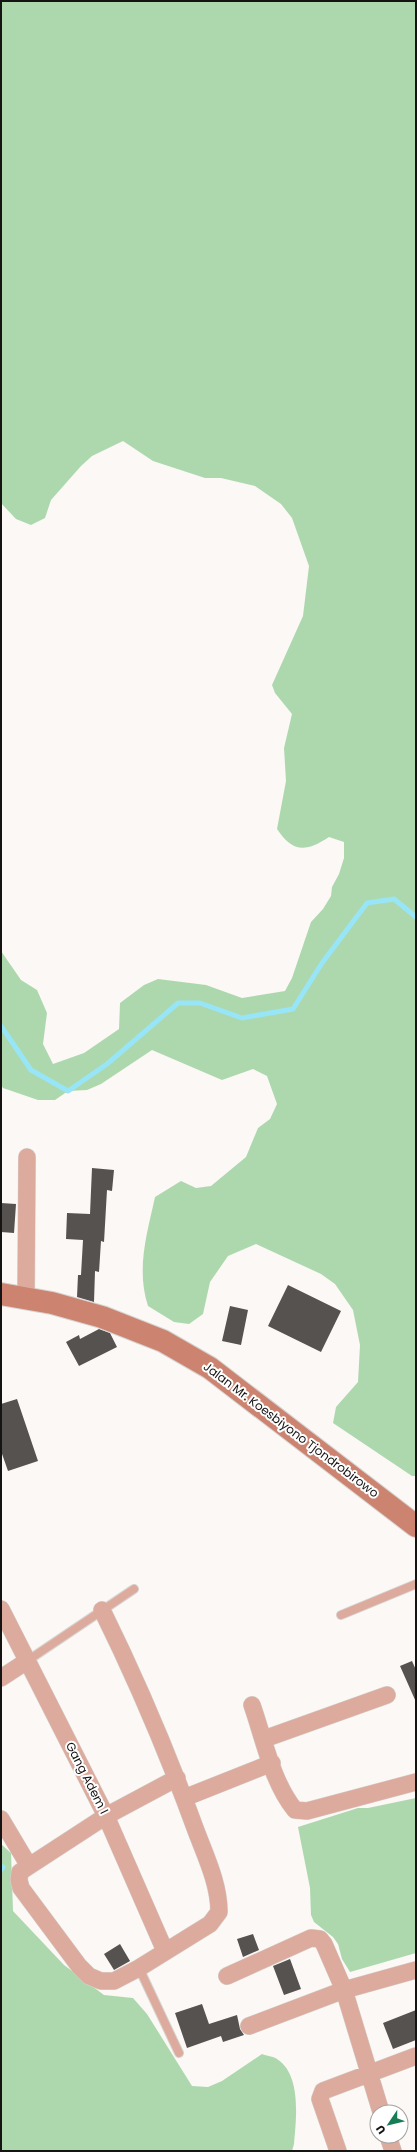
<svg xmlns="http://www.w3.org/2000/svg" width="417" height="2152" font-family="Poppins,sans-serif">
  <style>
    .green { fill: #add8ad }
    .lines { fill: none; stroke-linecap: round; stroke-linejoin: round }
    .stream { stroke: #98e5f7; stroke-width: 5 }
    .building { fill: #555250 }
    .service-casing { stroke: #d6d4d1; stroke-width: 10 }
    .minor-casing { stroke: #d6d4d1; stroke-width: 18 }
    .secondary-casing { stroke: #d6d4d1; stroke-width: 24 }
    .service { stroke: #ddab9d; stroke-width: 8 }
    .minor { stroke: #ddab9d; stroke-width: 17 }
    .secondary { stroke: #cc8370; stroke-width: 22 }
    .labels { text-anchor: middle; stroke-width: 4; stroke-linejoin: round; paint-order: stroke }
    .street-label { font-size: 12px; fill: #161413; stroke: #fff }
  </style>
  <rect width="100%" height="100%" fill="#fbf8f5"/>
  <path class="green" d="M1,1H416V1476H412L333,1423L336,1407L358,1382L360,1345L353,1310L335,1284L321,1274L256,1244L228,1256L210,1282L203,1314L189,1324L174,1322L148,1306C136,1269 147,1234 155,1197L181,1181L196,1188L211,1186L246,1157L258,1128L270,1119L277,1104L267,1076L253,1069L222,1080L152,1050L101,1084L87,1090L68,1091L55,1100H38L3,1088L1,1085V951L21,980L37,990L47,1013L43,1044L53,1064L84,1053L119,1029L120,1003L144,985L158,979L206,985L242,998L285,991L292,978L311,922L323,909L331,896L332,887L339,874L344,858V842L329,837C306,852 293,853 277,829L286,781L284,748L292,714L275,693L272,685L303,616L309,566L292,518L281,504L255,486L221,478H205L153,461L123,441L92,456L81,466L51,500L45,518L31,525L16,519L1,503Z
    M416,1798V1953L350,1972L342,1959L338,1944L333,1937L314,1922L311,1915L310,1888L298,1827L358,1808H368Z
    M1,1844L11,1853L13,1911L64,1965L104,1995L133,1998L147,2014L192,2086L208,2087L222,2081L262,2054C267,2056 273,2056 277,2059C302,2075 296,2120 294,2144L292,2151H1Z"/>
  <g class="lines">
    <path class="stream" d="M1,1026L31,1070L68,1091L107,1064L178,1003H200L242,1018L293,1009L322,963L367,903L394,899L416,917
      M1,1870L3,1867"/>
  </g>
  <path class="building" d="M92,1168L114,1170L112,1191L107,1190L104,1242L101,1241L99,1272L95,1271L94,1302L77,1297L78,1275H81L83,1240L66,1239L67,1213L90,1214Z
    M1,1203L16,1204L14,1233L1,1232Z
    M288,1285L341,1311L321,1352L268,1326Z
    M230,1306L248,1310L241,1345L222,1341Z
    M99,1329L110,1333L117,1347L79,1366L66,1342L79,1335L80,1339Z
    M17,1399L38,1461L8,1471L1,1451V1404Z
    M412,1661L416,1670V1702L400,1666Z
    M253,1934L259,1950L243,1957L237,1939Z
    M120,1944L130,1961L114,1970L104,1954Z
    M290,1959L301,1989L284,1995L273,1966Z
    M202,2004L209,2024L237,2015L240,2029L244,2035L223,2042L221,2036L187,2048L175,2013Z
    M416,2010V2040L393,2049L383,2023Z"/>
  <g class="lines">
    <g class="service-casing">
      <path id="service" d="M341,1615L416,1584
        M27,1661L134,1589
        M139,1968L179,2053"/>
    </g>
    <g class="minor-casing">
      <path id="minor" d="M26,1299L27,1157
        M1,1609L106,1816L165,1951
        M102,1610C137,1681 168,1754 195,1828C205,1855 219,1883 219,1912L210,1924L139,1968L114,1981H101L89,1976L79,1966L21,1888L19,1880L20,1872L106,1816L177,1778
        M1,1678L27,1661
        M252,1705C264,1739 272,1782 295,1810L307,1811L416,1782
        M264,1739L387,1695
        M184,1798L272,1763
        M1,1819L29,1866
        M227,1976L311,1938L320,1939L324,1944L344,1990L381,2112
        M249,2026L344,1990L416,1970
        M388,2136L393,2151
        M338,2151L320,2099L323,2091L416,2056"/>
    </g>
    <g class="secondary-casing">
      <path id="secondary" d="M1,1294L52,1303L102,1317L163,1341L210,1368L416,1526"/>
    </g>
    <use href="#service" class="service"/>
    <use href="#minor" class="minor"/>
    <use href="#secondary" class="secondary"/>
  </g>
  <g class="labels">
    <g class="street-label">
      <text transform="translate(291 1430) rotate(37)" y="4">Jalan Mr. Koesbiyono Tjondrobirowo</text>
      <text transform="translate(87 1778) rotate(63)" y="4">Gang Adem I</text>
    </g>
  </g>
  <rect width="417" height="2152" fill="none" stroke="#161413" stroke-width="4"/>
  <g transform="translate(389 2124) rotate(235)"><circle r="19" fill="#ffffff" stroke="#a2a1a1"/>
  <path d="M0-3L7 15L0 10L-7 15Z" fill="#167d56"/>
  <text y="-6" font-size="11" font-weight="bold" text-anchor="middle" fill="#161413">U</text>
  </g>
</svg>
